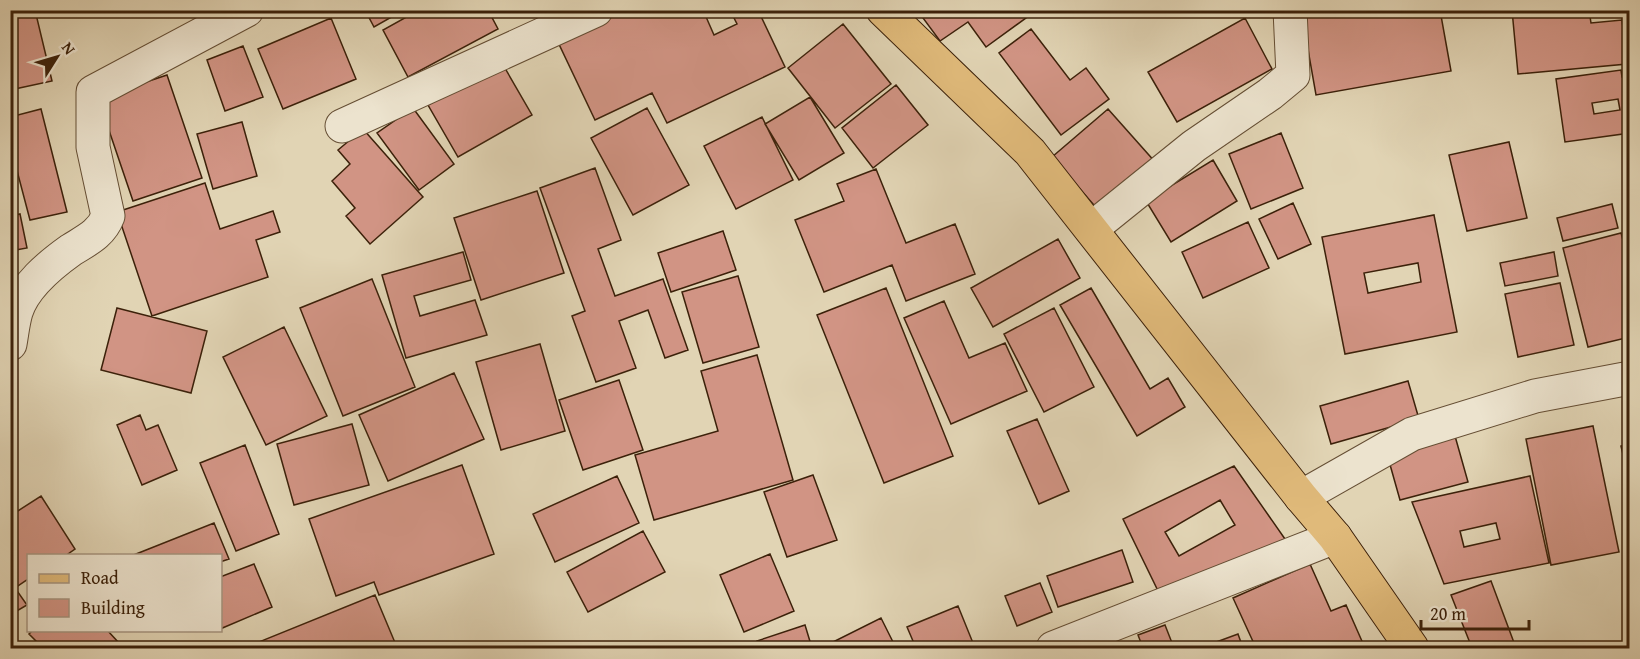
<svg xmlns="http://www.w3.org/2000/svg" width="1640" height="659" font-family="'Gentium Book Plus',serif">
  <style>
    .building { fill: #d19484; stroke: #3c210a; stroke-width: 1.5; fill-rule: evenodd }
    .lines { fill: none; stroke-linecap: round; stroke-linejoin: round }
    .street-casing { stroke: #654e34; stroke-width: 35 }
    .primary-casing { stroke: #3c210a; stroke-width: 35 }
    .street { stroke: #ece3ce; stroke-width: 33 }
    .primary { stroke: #e0ba7a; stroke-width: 33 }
  </style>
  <rect width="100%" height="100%" fill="#e1d4b4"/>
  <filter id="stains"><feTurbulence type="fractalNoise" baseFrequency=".00333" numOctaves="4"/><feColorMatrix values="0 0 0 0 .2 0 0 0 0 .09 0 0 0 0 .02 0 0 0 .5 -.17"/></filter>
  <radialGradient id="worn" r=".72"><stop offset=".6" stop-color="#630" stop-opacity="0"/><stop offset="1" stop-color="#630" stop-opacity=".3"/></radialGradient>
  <path class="building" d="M10,10H35L52,81L10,90Z
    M365,10H404L374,27Z
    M419,10H488L498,29L408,77L383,30Z
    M619,10H703L714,35L737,24L730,10H758L785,67L667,123L652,93L595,120L557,40Z
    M934,10H1037L986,47L968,22L940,41L923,18Z
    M1301,10H1440L1451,71L1316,95Z
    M1512,10H1589L1591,23L1622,20L1627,64L1518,74Z
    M331,18L356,79L283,109L258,49Z
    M1245,18L1272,69L1177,122L1148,72Z
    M843,24L891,84L835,128L788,68Z
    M1031,29L1070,80L1086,68L1109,99L1061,135L999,53Z
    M243,46L263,97L225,111L207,60Z
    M502,63L532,115L458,157L428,105Z
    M1621,70L1622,77L1630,76V133L1565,142L1556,79ZM1618,99L1620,110L1594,114L1592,103Z
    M167,75L202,178L133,201L98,98Z
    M896,85L928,125L873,168L842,128Z
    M810,97L844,153L799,180L765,124Z
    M413,108L454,164L419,190L377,133Z
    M647,108L689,185L633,215L591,138Z
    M41,109L67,212L30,220L10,144V117Z
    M1108,109L1156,163L1100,212L1052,157Z
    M762,117L793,180L736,209L704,146Z
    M242,122L257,176L213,189L197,134Z
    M363,129L423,197L370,244L346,216L355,208L332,181L350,164L338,150Z
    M1281,133L1303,188L1251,209L1229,154Z
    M1509,142L1527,218L1467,231L1449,155Z
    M1213,160L1237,201L1171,242L1146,201Z
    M595,168L621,240L598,249L615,296L663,279L688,350L665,358L648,310L619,321L636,368L596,382L572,316L585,311L540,188Z
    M876,169L906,243L955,224L975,274L906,301L892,265L824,292L795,220L844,201L837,184Z
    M205,183L220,229L273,211L280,232L256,240L268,277L152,316L117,212Z
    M537,191L564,273L481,300L454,218Z
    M1293,203L1311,244L1278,259L1259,219Z
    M1612,204L1618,228L1563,241L1557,218Z
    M20,214L27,248L10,251V216Z
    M1434,215L1457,332L1345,354L1322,237ZM1418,263L1421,282L1368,293L1364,273Z
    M1248,222L1269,268L1203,298L1182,252Z
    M723,231L736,270L671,292L658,253Z
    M1621,233L1630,265V337L1588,347L1563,248Z
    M1058,239L1080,278L993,327L971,288Z
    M463,252L471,280L414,296L420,316L475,300L487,335L406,358L382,275Z
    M1554,252L1558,276L1505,286L1500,263Z
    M738,276L759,347L703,363L682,292Z
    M372,279L415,387L343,416L300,308Z
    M1560,283L1574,345L1518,357L1505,294Z
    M886,288L953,456L884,483L817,315Z
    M1091,288L1150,389L1168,378L1185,407L1137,436L1060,305Z
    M944,301L969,358L1005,343L1027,391L951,424L904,318Z
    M117,308L207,331L191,393L101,370Z
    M1054,308L1094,387L1044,412L1004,334Z
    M284,327L327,416L266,445L223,357Z
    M540,344L565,431L501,450L476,362Z
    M757,355L793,480L654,520L635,455L718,431L701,371Z
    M454,373L484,439L388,481L359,415Z
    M619,380L643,450L583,470L559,400Z
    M1408,381L1419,419L1331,444L1320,406Z
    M140,415L146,430L158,425L177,470L142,485L117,425Z
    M1037,419L1069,491L1039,504L1007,431Z
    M352,424L369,485L294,505L277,444Z
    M1593,426L1619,552L1551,565L1526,439Z
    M1455,436L1468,482L1400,500L1387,454Z
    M1630,444V484L1621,446Z
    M245,445L279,534L236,551L200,463Z
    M462,465L494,554L379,595L374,582L336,596L309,519Z
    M1234,466L1285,539L1162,599L1123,519ZM1220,500L1235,525L1179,556L1165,532Z
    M813,475L837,540L787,557L764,492Z
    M617,476L639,523L555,562L533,514Z
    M1530,476L1549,563L1444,584L1412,502ZM1496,523L1500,539L1464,547L1460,531Z
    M41,496L75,549L65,556H28V579L15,588L27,605L10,615V516Z
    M214,523L229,559L220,562V556H131Z
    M643,531L665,572L588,612L567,572Z
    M1122,550L1133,582L1058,607L1047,576Z
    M770,554L794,611L744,632L720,575Z
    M254,564L272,607L220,629V577Z
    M1310,564L1331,611L1346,605L1365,648H1256L1233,598Z
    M1491,581L1516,648H1472L1451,595Z
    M1040,583L1052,612L1017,626L1005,596Z
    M375,595L396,645L388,648H244Z
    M958,606L973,643L959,648H916L907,627Z
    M881,618L896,648H824L823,647Z
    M805,625L812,648H759L757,641Z
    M1165,625L1174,648H1143L1138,635Z
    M33,630H107L119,643L113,648H43L29,634Z
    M1238,634L1243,648H1200Z"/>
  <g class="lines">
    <g class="street-casing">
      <path id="street" d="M342,126L596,10
        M1091,229L1194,146L1270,94L1293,75L1290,10
        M10,344C12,333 13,322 16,312C24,286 50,265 71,250C87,240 101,234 108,216L93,147V92L247,10
        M1301,497L1412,434L1535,396L1630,378
        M1053,648L1335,537"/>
    </g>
    <g class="primary-casing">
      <path id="primary" d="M883,10L1030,152L1301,497L1335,537L1412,648"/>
    </g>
    <use href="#street" class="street"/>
    <use href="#primary" class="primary"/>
  </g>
  <rect width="1640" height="659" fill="none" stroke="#e1d4b4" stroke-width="36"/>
  <rect x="12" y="12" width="1616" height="635" fill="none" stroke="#3c210a" stroke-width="3"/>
  <rect x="18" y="18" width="1604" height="623" fill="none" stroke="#3c210a" stroke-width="1.5"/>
  <rect x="27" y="554" width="195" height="78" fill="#ece3ce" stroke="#a69580" stroke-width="1.5"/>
  <rect x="39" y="574" width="30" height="9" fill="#e0ba7a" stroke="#a69580" stroke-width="1.5"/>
  <text x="81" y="584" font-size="18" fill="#3c210a">Road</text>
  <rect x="39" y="599" width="30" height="18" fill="#d19484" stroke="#a69580" stroke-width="1.5"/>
  <text x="81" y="614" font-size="18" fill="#3c210a">Building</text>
  <g transform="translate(57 57) rotate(53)" stroke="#ece3ce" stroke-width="4.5" paint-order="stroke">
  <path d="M0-4.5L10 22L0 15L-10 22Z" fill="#3c210a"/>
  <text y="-9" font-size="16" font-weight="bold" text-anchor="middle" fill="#3c210a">N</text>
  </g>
  <path d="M1421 620v9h108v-9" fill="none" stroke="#3c210a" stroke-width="3"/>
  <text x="1430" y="620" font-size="18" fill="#3c210a" stroke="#ece3ce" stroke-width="4.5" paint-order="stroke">20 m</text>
  <rect width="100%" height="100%" filter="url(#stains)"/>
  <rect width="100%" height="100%" fill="url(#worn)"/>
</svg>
